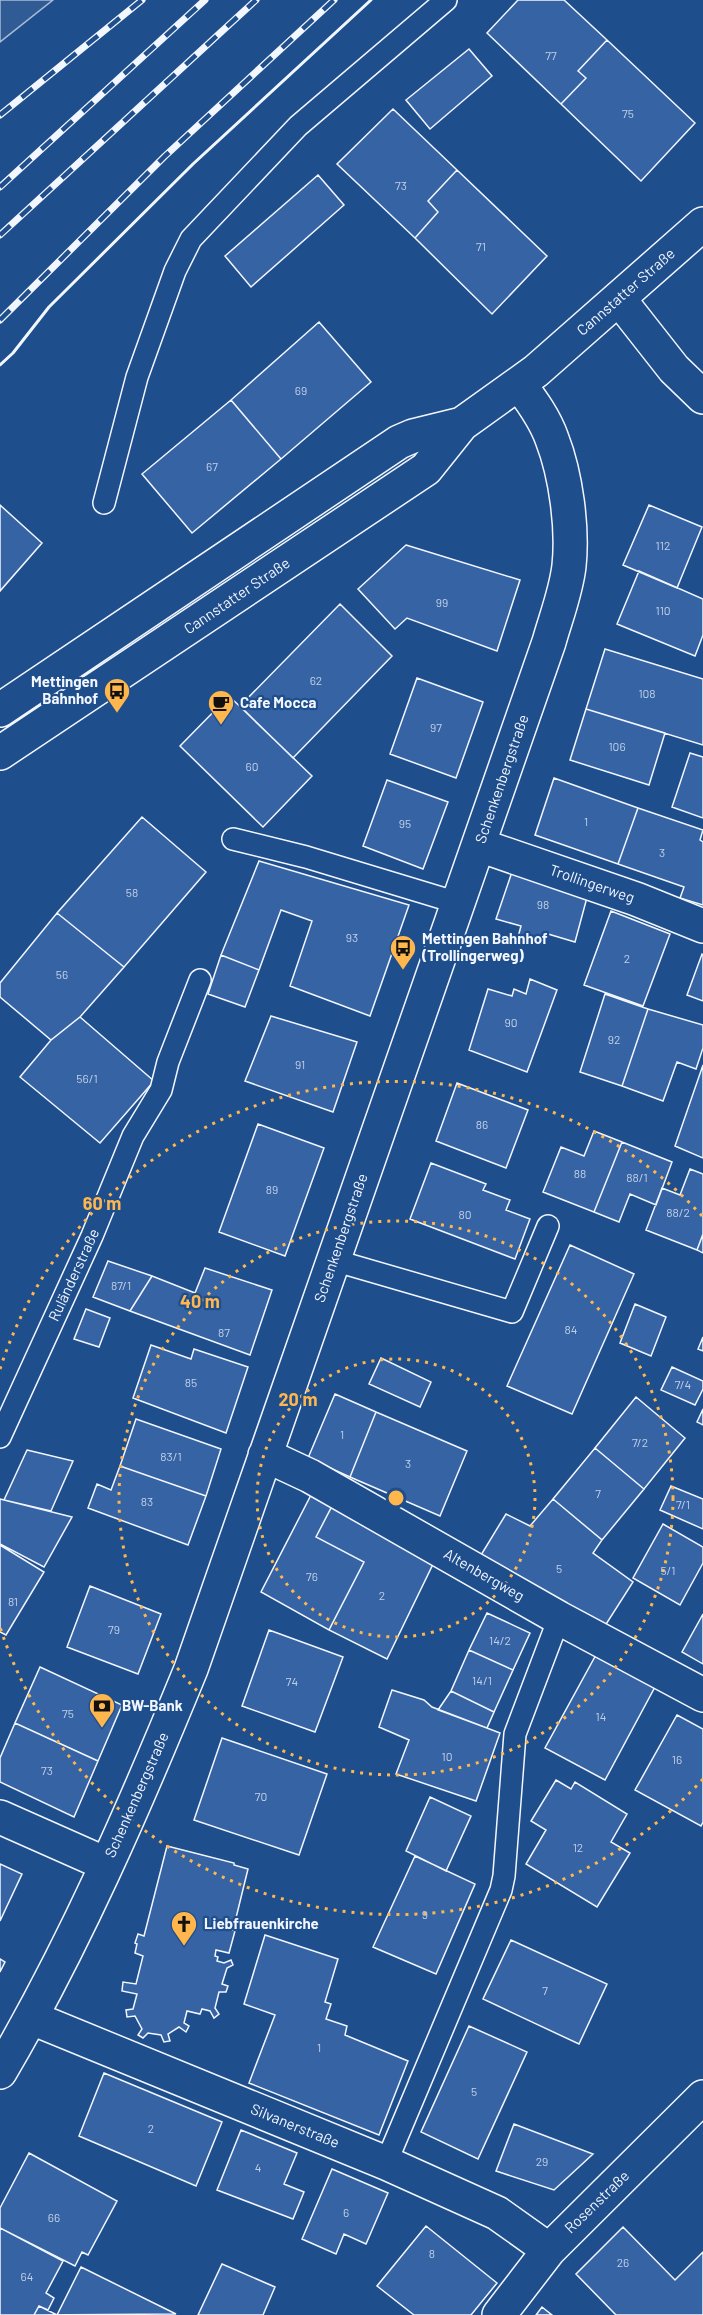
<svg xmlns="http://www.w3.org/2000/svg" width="703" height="2315" font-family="Barlow,sans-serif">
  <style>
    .parking { fill: #305b95; stroke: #a8bbd7; stroke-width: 1.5 }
    .building { fill: #3563a3; stroke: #f2f6ff; stroke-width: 1.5 }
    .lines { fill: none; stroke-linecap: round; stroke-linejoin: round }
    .lane-casing { stroke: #f2f6ff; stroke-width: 24 }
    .street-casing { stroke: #f2f6ff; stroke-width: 36 }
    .secondary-casing { stroke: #f2f6ff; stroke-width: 36 }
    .lane { stroke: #1f4e8c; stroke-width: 21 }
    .street { stroke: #1f4e8c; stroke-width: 33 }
    .secondary { stroke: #1f4e8c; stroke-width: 33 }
    .rail-casing { stroke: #f2f6ff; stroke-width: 7 }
    .rail { stroke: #1f4e8c; stroke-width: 4.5; stroke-dasharray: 14; stroke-linecap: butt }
    .wall { stroke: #f2f6ff; stroke-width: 3 }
    .ring { fill: none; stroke: #ffb74d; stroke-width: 3; stroke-dasharray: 3 6 }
    .labels { text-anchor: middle; stroke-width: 4.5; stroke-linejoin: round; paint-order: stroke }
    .number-label { font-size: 12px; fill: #c3d1e8 }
    .street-label { font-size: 15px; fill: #f2f6ff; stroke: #1f4e8c }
    .poi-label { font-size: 15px; font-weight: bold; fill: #f2f6ff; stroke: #1f4e8c; text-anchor: start }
    .centre { fill: #ffb74d; stroke: #1f4e8c; stroke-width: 3 }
    .ring-label { font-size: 18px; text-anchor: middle; font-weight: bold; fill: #ffb74d; stroke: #1f4e8c; stroke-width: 4.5; stroke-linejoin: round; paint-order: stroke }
  </style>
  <rect width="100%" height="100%" fill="#1f4e8c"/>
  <path class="parking" d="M0,0H53L0,42Z"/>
  <path class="building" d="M518,0H564L607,40L578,71L586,78L561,104L487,33Z
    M607,40L695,123L641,181L561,104L586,78L578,71Z
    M469,49L492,76L430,129L406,100Z
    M393,109L457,170L428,201L438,212L415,238L337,164Z
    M457,170L547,256L492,314L415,238L438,212L428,201Z
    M318,175L344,205L251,287L225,256Z
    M319,322L371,382L281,459L231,400Z
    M231,400L281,459L192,533L142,474Z
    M0,505L42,543L0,591Z
    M649,505L702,527L677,588L623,565Z
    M406,545L520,580L497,651L407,618L395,629L358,589Z
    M639,571L703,599V635L695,656L617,624Z
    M340,604L392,656L293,758L240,706Z
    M605,649L703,679V745L586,709Z
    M417,678L483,702L456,778L390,754Z
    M229,696L312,776L263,827L180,746Z
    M586,709L665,733L649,785L570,760Z
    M690,753L703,757V818L672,807Z
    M554,778L638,808L618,864L535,835Z
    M387,780L448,802L423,869L363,846Z
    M638,808L703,830L700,840L703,842V905L680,898L684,887L618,864Z
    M142,817L206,872L124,967L57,913Z
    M259,861L409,905L370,1016L290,986L312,921L281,910L259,970L221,955Z
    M514,866L589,890L575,942L548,934L545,945L518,937L521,926L496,919Z
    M611,911L670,934L643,1006L584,985Z
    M57,913L124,967L80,1017L51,1040L0,997V983Z
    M702,954L703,955V1001L687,995Z
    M221,955L259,970L245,1007L208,994Z
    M530,979L557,990L527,1072L469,1050L488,989L512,996L514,989L526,994Z
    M605,994L648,1009L622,1086L580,1072Z
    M648,1009L703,1025V1048L696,1069L677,1062L663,1101L622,1086Z
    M271,1016L357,1042L333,1112L245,1081Z
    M80,1017L154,1081L100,1143L20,1077L51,1040Z
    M703,1065V1158L675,1146Z
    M457,1083L528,1110L506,1168L436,1141Z
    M258,1124L324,1148L285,1256L219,1232Z
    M594,1131L622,1142L594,1212L543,1192L561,1147L584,1156Z
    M622,1142L672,1162L656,1205L630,1194L619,1222L594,1212Z
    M431,1163L486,1184L483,1190L510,1200L506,1210L530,1219L515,1259L410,1219Z
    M690,1169L703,1174V1234L697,1250L646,1230L662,1188L680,1195Z
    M703,1234V1253L697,1250Z
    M570,1245L634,1274L572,1414L507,1386Z
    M108,1261L152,1276L130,1311L93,1297Z
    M205,1268L272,1290L250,1355L130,1311L152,1276L195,1293Z
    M635,1304L666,1317L651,1356L620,1343Z
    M86,1309L110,1318L99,1347L74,1339Z
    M703,1337V1351L698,1349Z
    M151,1345L191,1359L194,1349L248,1367L226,1433L133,1398Z
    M381,1358L431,1382L420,1407L369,1384Z
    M672,1367L703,1381V1389L695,1405L661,1390Z
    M335,1394L376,1412L350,1477L308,1458Z
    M636,1397L685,1438L644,1489L595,1448Z
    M703,1409V1425L697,1422Z
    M376,1412L467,1451L440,1516L350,1477Z
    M136,1419L221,1449L206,1496L120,1466Z
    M595,1448L644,1489L602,1540L553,1499Z
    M27,1450L73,1461L51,1511L4,1500Z
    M120,1466L206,1496L188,1545L88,1508L97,1484L111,1490Z
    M671,1486L703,1499V1529L660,1510Z
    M311,1495L332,1506L316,1537L364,1562L329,1630L261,1592Z
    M0,1499L72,1517L44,1567L0,1544Z
    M553,1499L602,1540L593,1553L633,1582L603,1629L481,1555L506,1514L530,1526Z
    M332,1506L435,1560L387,1659L329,1630L364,1562L316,1537Z
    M663,1524L703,1547V1563L680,1605L633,1578Z
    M0,1545L44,1572L6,1635L0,1632Z
    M90,1586L161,1614L138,1674L67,1647Z
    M487,1613L530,1633L513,1670L469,1650Z
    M703,1614V1664L682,1652Z
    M269,1630L343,1657L315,1732L242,1706Z
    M469,1650L513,1670L494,1712L451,1691Z
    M597,1653L656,1685L605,1780L545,1748Z
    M40,1667L122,1705L98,1761L15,1723Z
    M392,1690L424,1700L432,1707L500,1733L476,1801L396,1774L409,1740L379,1727Z
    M451,1691L494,1712L487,1728L438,1710Z
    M677,1715L703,1729V1822L701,1826L635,1790Z
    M15,1723L98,1761L74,1817L0,1782V1758Z
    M222,1738L327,1774L299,1855L194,1820Z
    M556,1780L571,1789L575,1782L627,1814L611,1842L630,1853L597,1907L526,1864L546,1830L531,1821Z
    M430,1797L471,1816L446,1871L406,1851Z
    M167,1846L234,1863V1865L248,1869L233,1930L235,1931L229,1953L216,1950L215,1956L218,1957L217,1961L224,1963L231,1960L233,1965L227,1968L222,1984L228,1986L226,1992H219L215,2008L219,2014L214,2018L210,2011L202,2009L200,2014L187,2011L184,2023L189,2026L186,2032L179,2027L168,2034L170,2041L164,2042L161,2035L148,2033L143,2038L138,2035L142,2029L135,2016L127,2017L126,2010L133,2009L137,1994L122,1991L123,1982L136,1984L143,1956L135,1953L137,1944L135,1943L138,1934L144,1936Z
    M415,1856L475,1884L436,1974L373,1947Z
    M0,1864L22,1874L0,1921Z
    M265,1935L338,1959L325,2002L331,2004L326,2019L347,2026L345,2035L408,2061L379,2135L249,2083L275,2015L244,2004Z
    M511,1940L607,1984L579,2044L483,1999Z
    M0,1959L5,1962L0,1972Z
    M469,2026L527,2052L478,2159L421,2132Z
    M104,2073L222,2122L196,2186L79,2136Z
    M514,2124L593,2154L554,2190L496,2171Z
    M241,2130L297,2153L284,2184L304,2192L293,2219L217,2190Z
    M29,2153L117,2201L88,2255L82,2252L75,2266L0,2228V2208Z
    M332,2169L388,2193L366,2244L344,2234L336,2254L302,2239Z
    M426,2226L497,2283L471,2315H414L377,2286Z
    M623,2227L675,2280L703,2252V2315H616L576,2274Z
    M0,2228L63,2261L46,2293L54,2298L48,2310L39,2306L34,2315H0Z
    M222,2264L275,2287L263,2315H198Z
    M81,2267L176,2314L34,2315L39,2306L57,2315Z
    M542,2307L552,2315H536Z"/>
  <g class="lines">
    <g class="lane-casing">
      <path id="lane" d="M104,503L137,377L175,271L191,239L298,126L446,0
        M233,839L306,857L458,903
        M333,1260L512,1312L548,1226
        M0,1437L92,1236L133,1136L161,1090L168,1062L200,980
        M386,2163L501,1890L504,1876L515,1734L559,1618"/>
    </g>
    <g class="street-casing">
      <path id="street" d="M619,299L674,369L703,397
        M479,845L636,899L703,926
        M265,1455L310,1476L559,1618L703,1695
        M0,1817L106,1864
        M32,2018L386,2163L497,2213L549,2250
        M0,2072C75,1944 135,1806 191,1669L549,642C556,617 566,592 569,566C573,528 566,475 552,439C545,419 532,401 519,384
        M499,2315L549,2250L703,2097"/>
    </g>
    <g class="secondary-casing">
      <path id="secondary" d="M0,710L399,442L413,436L462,424
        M0,753L426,469L462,424L536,371L703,224"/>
    </g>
    <use href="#lane" class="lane"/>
    <use href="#street" class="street"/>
    <use href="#secondary" class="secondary"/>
    <g class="rail-casing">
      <path id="rail" d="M0,115L142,0
        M0,187L205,0
        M0,235L256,0
        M0,320L165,156L334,0"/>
    </g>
    <use href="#rail" class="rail"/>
    <path class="wall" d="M0,365L13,353L49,307L193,164L371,0"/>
  </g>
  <g class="ring">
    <circle cx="396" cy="1498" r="139"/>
    <circle cx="396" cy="1498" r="277"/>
    <path d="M703 1779A416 416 0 0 1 0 1627M0 1369A416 416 0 0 1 703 1217"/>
  </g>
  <defs>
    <g id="bus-pin" transform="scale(1.35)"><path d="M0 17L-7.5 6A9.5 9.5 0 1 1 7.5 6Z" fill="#ffb74d" stroke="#1f4e8c"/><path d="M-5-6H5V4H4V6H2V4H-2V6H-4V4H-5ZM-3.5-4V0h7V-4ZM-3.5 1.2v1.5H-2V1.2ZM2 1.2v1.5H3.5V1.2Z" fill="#111"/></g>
    <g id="cafe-pin" transform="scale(1.35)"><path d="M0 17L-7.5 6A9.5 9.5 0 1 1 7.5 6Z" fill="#ffb74d" stroke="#1f4e8c"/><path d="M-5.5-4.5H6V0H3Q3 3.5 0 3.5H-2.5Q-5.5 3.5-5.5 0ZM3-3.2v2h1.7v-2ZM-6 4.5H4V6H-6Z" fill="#111"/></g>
    <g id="bank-pin" transform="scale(1.35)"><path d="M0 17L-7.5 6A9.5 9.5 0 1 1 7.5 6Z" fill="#ffb74d" stroke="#1f4e8c"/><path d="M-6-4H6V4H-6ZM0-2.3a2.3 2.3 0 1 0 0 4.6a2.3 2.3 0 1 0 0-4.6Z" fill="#111"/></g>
    <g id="church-pin" transform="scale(1.35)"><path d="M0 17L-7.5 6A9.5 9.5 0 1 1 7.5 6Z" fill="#ffb74d" stroke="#1f4e8c"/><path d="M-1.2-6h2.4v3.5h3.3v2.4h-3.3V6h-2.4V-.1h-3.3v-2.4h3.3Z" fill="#111"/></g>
  </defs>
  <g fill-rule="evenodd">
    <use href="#bus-pin" x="117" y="691"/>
    <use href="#cafe-pin" x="221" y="703"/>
    <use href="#bus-pin" x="403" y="948"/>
    <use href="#bank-pin" x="102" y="1706"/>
    <use href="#church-pin" x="184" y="1924"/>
  </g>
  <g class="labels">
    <g class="number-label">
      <text x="551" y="60">77</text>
      <text x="628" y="118">75</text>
      <text x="401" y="190">73</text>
      <text x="481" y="251">71</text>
      <text x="301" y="395">69</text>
      <text x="212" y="471">67</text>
      <text x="663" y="550">112</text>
      <text x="442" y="607">99</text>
      <text x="663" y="615">110</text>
      <text x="316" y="685">62</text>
      <text x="647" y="698">108</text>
      <text x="436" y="732">97</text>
      <text x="617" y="751">106</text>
      <text x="252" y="771">60</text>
      <text x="586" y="826">1</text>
      <text x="405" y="828">95</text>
      <text x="662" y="857">3</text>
      <text x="132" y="897">58</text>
      <text x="543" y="909">98</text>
      <text x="352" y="942">93</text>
      <text x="627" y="963">2</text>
      <text x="62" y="979">56</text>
      <text x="511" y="1027">90</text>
      <text x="614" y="1044">92</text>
      <text x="300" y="1069">91</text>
      <text x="87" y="1083">56/1</text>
      <text x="482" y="1129">86</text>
      <text x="580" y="1178">88</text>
      <text x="637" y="1182">88/1</text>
      <text x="272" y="1194">89</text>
      <text x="678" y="1217">88/2</text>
      <text x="465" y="1219">80</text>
      <text x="121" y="1290">87/1</text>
      <text x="571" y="1334">84</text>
      <text x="224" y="1337">87</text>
      <text x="191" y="1387">85</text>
      <text x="683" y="1389">7/4</text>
      <text x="342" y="1439">1</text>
      <text x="640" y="1447">7/2</text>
      <text x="171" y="1461">83/1</text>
      <text x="408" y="1468">3</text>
      <text x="598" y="1498">7</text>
      <text x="147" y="1506">83</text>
      <text x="683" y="1509">7/1</text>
      <text x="559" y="1573">5</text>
      <text x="668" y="1575">5/1</text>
      <text x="312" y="1581">76</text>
      <text x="382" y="1600">2</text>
      <text x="13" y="1606">81</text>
      <text x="114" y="1634">79</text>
      <text x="500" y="1645">14/2</text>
      <text x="482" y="1685">14/1</text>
      <text x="292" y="1686">74</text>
      <text x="68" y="1718">75</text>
      <text x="601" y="1721">14</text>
      <text x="447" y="1761">10</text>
      <text x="677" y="1764">16</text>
      <text x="47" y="1775">73</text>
      <text x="261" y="1801">70</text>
      <text x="578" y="1852">12</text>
      <text x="425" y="1919">9</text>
      <text x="545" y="1995">7</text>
      <text x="319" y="2052">1</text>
      <text x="474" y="2096">5</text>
      <text x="151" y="2133">2</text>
      <text x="542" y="2166">29</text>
      <text x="258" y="2172">4</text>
      <text x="346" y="2217">6</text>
      <text x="54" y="2222">66</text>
      <text x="432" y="2258">8</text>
      <text x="623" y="2267">26</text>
      <text x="27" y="2281">64</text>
    </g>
    <g class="street-label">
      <text transform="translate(626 292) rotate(-41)" y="5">Cannstatter Straße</text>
      <text transform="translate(237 596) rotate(-34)" y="5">Cannstatter Straße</text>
      <text transform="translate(502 779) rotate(-71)" y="5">Schenkenbergstraße</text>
      <text transform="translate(592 884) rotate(19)" y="5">Trollingerweg</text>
      <text transform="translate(341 1238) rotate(-71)" y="5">Schenkenbergstraße</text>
      <text transform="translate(74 1275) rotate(-65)" y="5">Ruländerstraße</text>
      <text transform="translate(484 1575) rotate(30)" y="5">Altenbergweg</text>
      <text transform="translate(137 1795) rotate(-66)" y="5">Schenkenbergstraße</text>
      <text transform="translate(295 2126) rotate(22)" y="5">Silvanerstraße</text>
      <text transform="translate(597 2202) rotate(-44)" y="5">Rosenstraße</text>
    </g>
    <g class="poi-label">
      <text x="98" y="687" text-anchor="end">Mettingen<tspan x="98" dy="17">Bahnhof</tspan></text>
      <text x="240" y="708">Cafe Mocca</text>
      <text x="422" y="944">Mettingen Bahnhof<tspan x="422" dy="17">(Trollingerweg)</tspan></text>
      <text x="122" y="1711">BW-Bank</text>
      <text x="204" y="1929">Liebfrauenkirche</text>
    </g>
  </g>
  <circle cx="396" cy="1498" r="9" class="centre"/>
  <g class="ring-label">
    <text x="102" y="1210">60 m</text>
    <text x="200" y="1308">40 m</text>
    <text x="298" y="1406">20 m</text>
  </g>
</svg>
